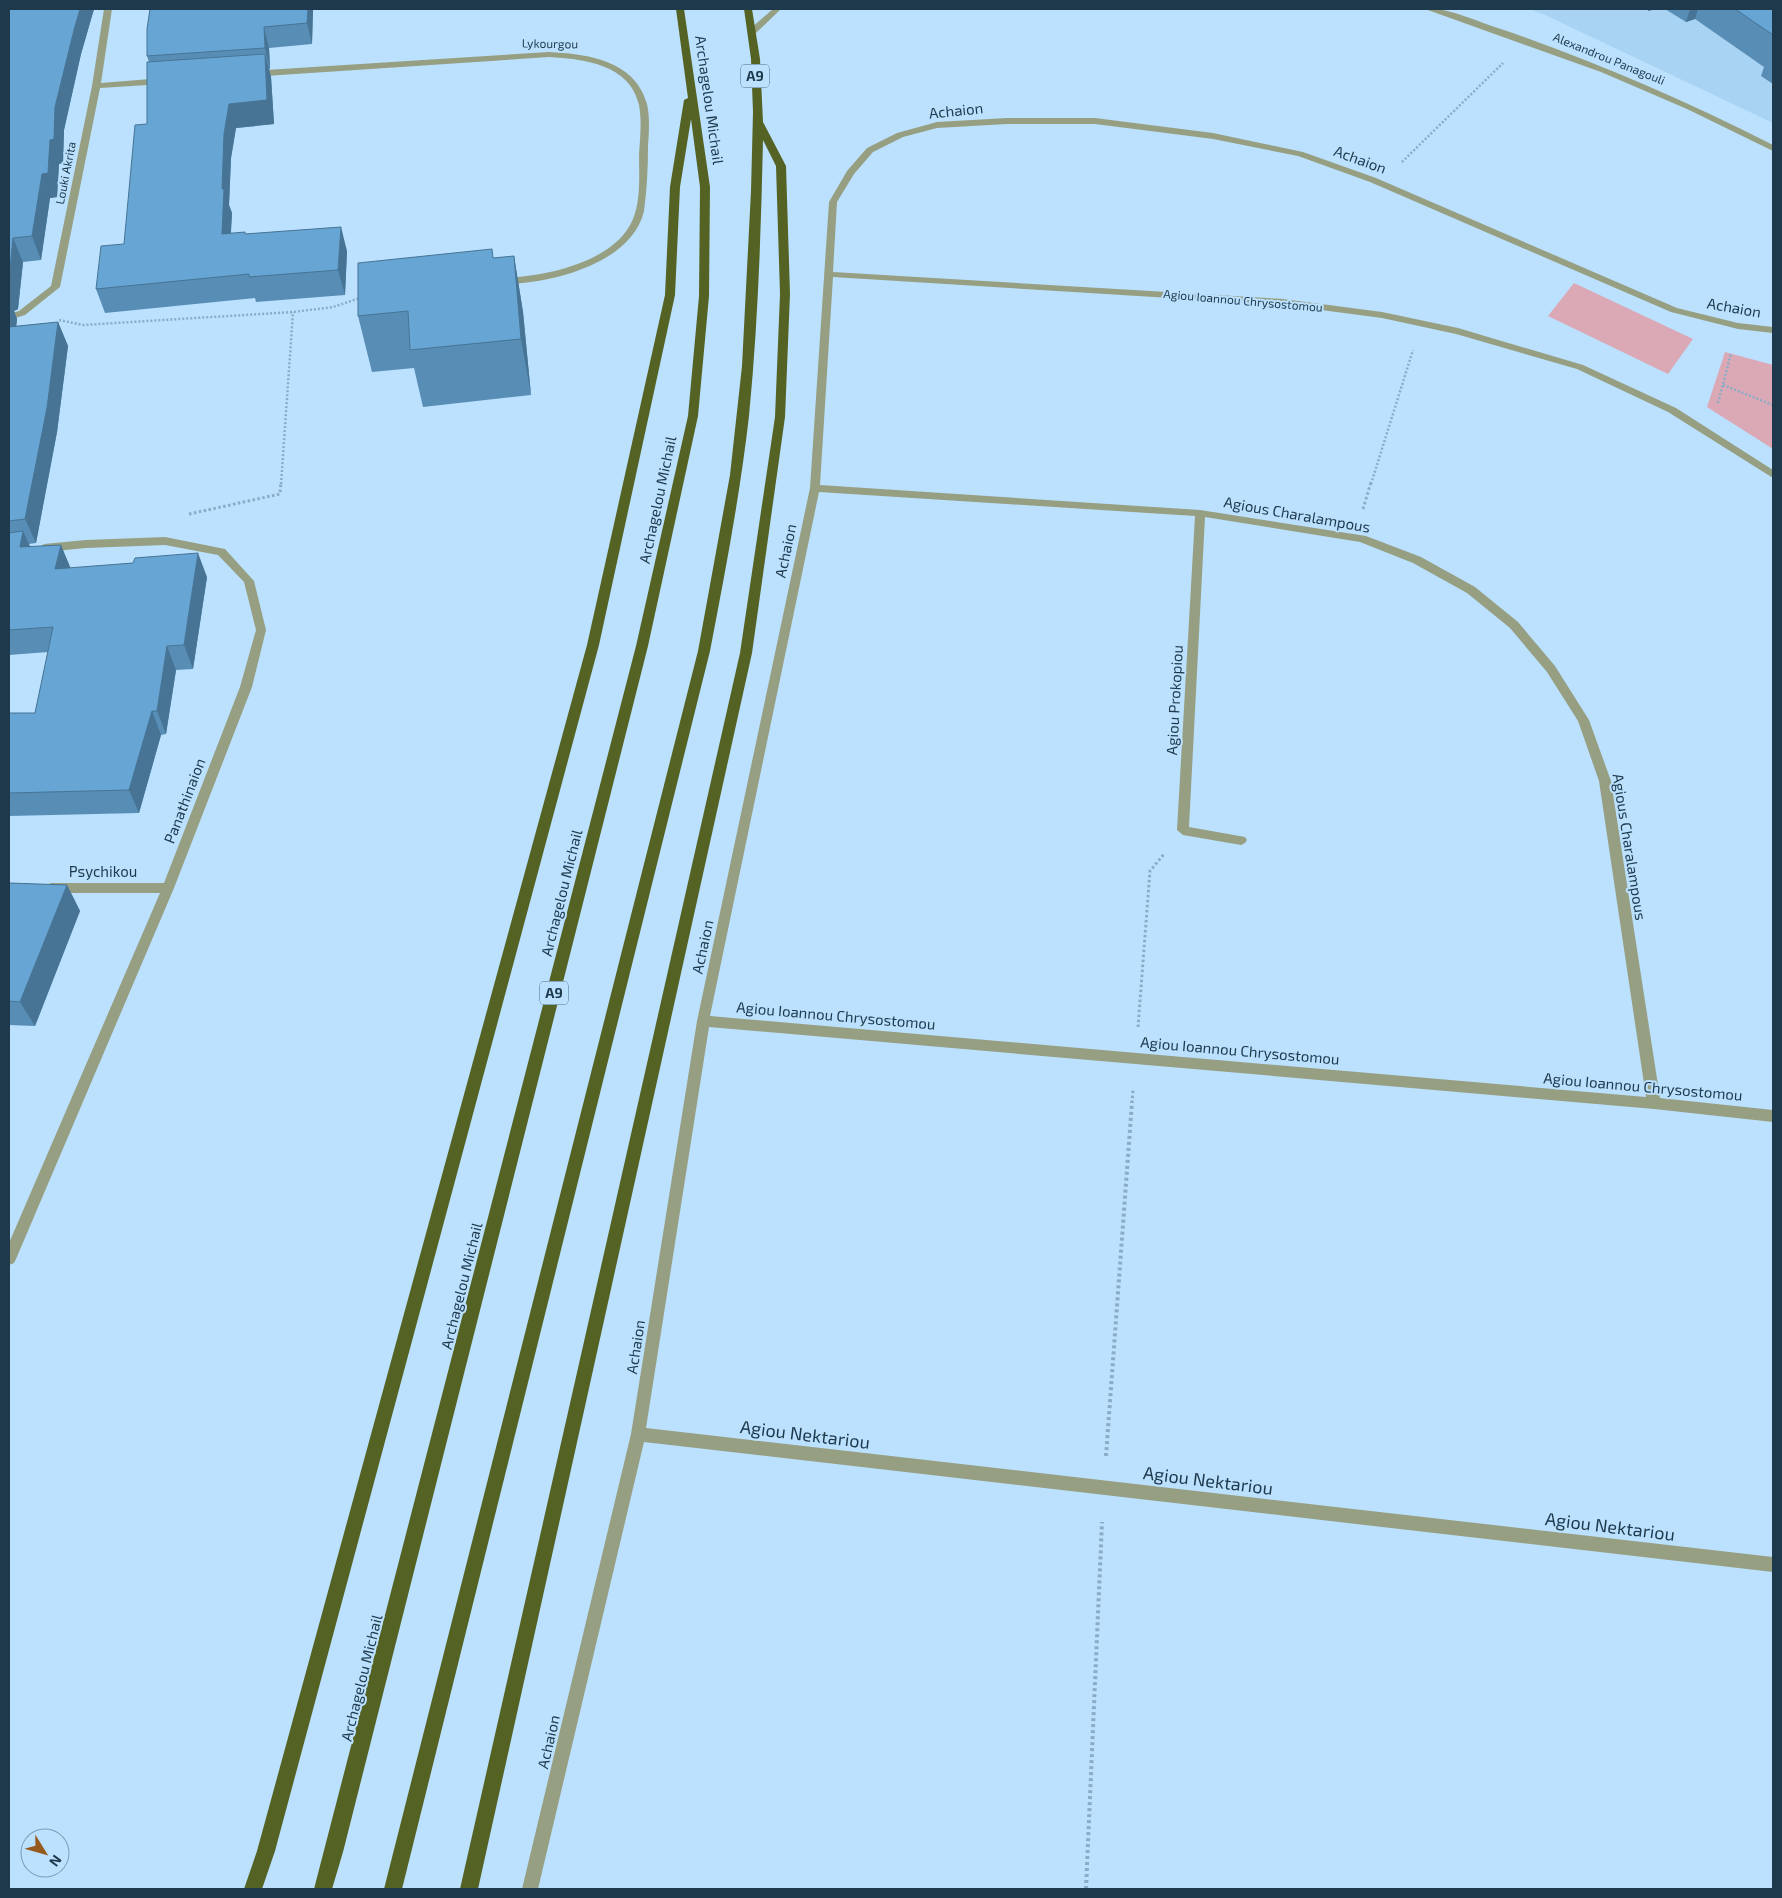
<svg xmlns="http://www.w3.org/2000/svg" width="1782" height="1898" font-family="'Exo 2',sans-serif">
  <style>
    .built { fill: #a9d3f2 }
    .green { fill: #dba8b6 }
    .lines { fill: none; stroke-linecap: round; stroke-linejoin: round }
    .path-far2 { stroke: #8aacc6; stroke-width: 2.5; stroke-dasharray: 2 2; stroke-linecap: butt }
    .path-far1 { stroke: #8aacc6; stroke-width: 3; stroke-dasharray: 2.5 2.5; stroke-linecap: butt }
    .path { stroke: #8aacc6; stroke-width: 4; stroke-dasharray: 3 3; stroke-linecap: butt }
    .minor { fill: #979f82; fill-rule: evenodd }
    .tertiary { fill: #979f82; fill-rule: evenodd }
    .trunk { fill: #546324; fill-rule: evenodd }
    .wall { fill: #588eb6 }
    .shaded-wall { fill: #477494 }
    .building { fill: #66a5d4; stroke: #477494 }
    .labels { text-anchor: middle; stroke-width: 4; stroke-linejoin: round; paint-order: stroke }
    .far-street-label { font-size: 12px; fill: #1e394c; stroke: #bbe1fe }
    .shield { fill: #bbe1fe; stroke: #4d6b81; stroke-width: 1 }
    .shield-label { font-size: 14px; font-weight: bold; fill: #1e394c }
    .street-label { font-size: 15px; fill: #1e394c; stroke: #bbe1fe }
    .near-street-label { font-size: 18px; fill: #1e394c; stroke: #bbe1fe }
  </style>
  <rect width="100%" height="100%" fill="#bbe1fe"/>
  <path class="built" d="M1529,9H1773V123L1545,15Z"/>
  <path class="green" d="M1574,283L1693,339L1668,374L1548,316Z
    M1725,352L1773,365V449L1707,407Z"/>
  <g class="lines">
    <path class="path-far2" d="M1402,162L1503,63
      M59,320L83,325L293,312L333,307L360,298
      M1723,385L1773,405
      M1718,403L1731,354
      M281,484L293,312
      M1371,484L1413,350"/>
    <path class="path-far1" d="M1363,509L1371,482
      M189,514L280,494L281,482
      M1138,1027L1150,871L1164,854
      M1132,1103L1133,1090"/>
    <path class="path" d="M1106,1456L1132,1102
      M1086,1889L1102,1522"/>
    <path class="minor" d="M104,9H112L101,83L163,78L167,81L163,84L100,88L60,287L25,315L9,320V314L19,311L51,286L92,86Z
      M549,52C587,54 635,60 647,104C650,117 649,132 648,146C648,167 647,189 644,211C633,259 565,279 522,283C514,284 502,286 496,281L501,278C543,277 615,263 633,219C641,200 639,174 639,155C640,139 642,121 639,105C630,64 583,59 549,57L252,77L248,74L252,71Z
      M1007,118H1095L1213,133L1303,152L1376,178L1677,308L1738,323L1773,327V333L1738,329L1671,312L1370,182L1298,156L1213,139L1095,124H1007L937,128L903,137L873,152L854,174L837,202L833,272L1283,299L1382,312L1458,328L1583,365L1676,408L1773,470V478L1668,412L1577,369L1456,334L1382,318L1283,305L833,277L820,485L1200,510L1366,536L1421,557L1475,587L1518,622L1555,666L1589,720L1611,781L1660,1098L1773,1110V1122L1654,1109L709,1027L646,1428L1773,1557V1572L644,1442L538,1889H522L631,1434L697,1021L810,488L829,202L847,171L867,148L897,133L937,122ZM819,492L1195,516L1177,830L1183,835L1241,845L1245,843L1247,840L1245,837L1189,827L1205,517L1360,542L1413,563L1467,593L1510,628L1547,672L1578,721L1599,781L1646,1097L710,1016Z
      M165,537L225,549L254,581L266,630L252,687L174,888L16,1259L14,1263L9,1265V1243L160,893H51L47,891L45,888L47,885L51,883H164L240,687L256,630L244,582L218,555L165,545L86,548L44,552L39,548L44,544L86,540Z"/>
    <path class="tertiary" d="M773,9H781L756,33H750V29Z
      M1425,9C1448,7 1475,21 1498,28C1592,60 1684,100 1773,145V151L1687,109L1601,72Z"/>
    <path class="trunk" d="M676,9H684L710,187L709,296L698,416L648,646L343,1852L332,1889H314L636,646L688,416L699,296L700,187L691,119L680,187L675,295L599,645L275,1851L262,1889H244L257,1851L587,645L665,295L670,187L684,100L688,98Z
      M744,9H752L760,59L763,122L786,166L790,294L785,417L752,653L478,1889H460L740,653L775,417L780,294L776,166L763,140C761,232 758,324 749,416C740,495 725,573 710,651L402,1889H384L698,651L730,475L742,366L751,191L753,112L751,59Z"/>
  </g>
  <path class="wall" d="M9,9H94L81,54L64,130L63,163L59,164L57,197L50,198L41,260L23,262L18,309L14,311L17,319L16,326L58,322L68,346L57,432L36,543L29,544L30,547L70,568L207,577L193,669L176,670L166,734L161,735L139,813L9,816V713H35L48,652L9,655Z
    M150,9H313L312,44L269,48L270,69H269L271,77L274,124L236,128L231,158L229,205L232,213L231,233L246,234L347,251L345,295L256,302L255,298L105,313L96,289L124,244L147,124L149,62L147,56Z
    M1665,9H1773V84L1761,76L1764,67L1695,19L1686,22Z
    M514,256L523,312L531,395L423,407L414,368L372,372L358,316L493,258Z
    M9,883L67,885L80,911L35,1026L9,1025Z"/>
  <path class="shaded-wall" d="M80,9H94L81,54L64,130L63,163L59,164L57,197L50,198L41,260L32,236L42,174L50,140L55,107L74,30Z
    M308,9H313L312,44L307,23Z
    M1648,9H1657L1648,11Z
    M1690,9H1698L1695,19L1686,22Z
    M264,27L269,48L270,69L265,48Z
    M265,54L271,77L274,124L236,128L231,158L229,205L232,213L229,258L222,234V189L224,134L229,104Z
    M341,227L347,251L345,295L338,270Z
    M13,238L23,262L18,309L14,311L17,319L14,351L9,339V281Z
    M514,256L523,312L531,395L521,339Z
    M58,322L68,346L57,432L36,543L25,519Z
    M23,531L34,555L20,547Z
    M61,545L71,569H55Z
    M198,553L207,577L193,669L184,645Z
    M167,646L176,670L166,734L157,711Z
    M152,711L161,735L139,813L129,790Z
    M67,885L80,911L35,1026L20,1002Z"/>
  <path class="building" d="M9,9H80L74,30L55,107L54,139L50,140L48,173L42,174L32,236L13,238L9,281Z
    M150,9H308L307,23L264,27L265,48L147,56V29Z
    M1735,9H1773V35Z
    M265,54L267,100L229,104L224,134L222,189H224L222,234L245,232V234L341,227L338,270L249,277V274L96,289L101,246L124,244L135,125L147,124V62Z
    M492,249L493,258L514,256L521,339L410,350L408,311L358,316V263Z
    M58,322L47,408L25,519L9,521V327Z
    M23,531L20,547L61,545L55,569L133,563L135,558L198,553L184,645L167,646L157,711H152L129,790L9,793V713H35L53,627L9,630V533Z
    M9,883L67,885L20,1002L9,1001Z"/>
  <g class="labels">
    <g class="far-street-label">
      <text transform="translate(550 44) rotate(1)" y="4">Lykourgou</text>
      <text transform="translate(1609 59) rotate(22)" y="4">Alexandrou Panagouli</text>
      <text transform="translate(66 173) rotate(-79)" y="4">Louki Akrita</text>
      <text transform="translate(1243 301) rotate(5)" y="4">Agiou Ioannou Chrysostomou</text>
    </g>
    <g class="shield">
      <rect x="741" y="64.5" width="28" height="23" rx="4"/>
      <rect x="540" y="981.5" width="28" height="23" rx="4"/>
    </g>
    <g class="shield-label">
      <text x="755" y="81">A9</text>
      <text x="554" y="998">A9</text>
    </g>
    <g class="street-label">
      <text transform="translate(709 100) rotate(82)" y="5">Archagelou Michail</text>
      <text transform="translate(956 111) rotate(-6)" y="5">Achaion</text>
      <text transform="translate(1360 160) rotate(20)" y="5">Achaion</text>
      <text transform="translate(1734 308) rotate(10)" y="5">Achaion</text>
      <text transform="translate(658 500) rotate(-78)" y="5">Archagelou Michail</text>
      <text transform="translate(1297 515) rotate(10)" y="5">Agious Charalampous</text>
      <text transform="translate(786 551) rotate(-78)" y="5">Achaion</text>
      <text transform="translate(1175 700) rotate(-87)" y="5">Agiou Prokopiou</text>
      <text transform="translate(185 801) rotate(-69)" y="5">Panathinaion</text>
      <text transform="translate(1629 847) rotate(81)" y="5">Agious Charalampous</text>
      <text x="103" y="877">Psychikou</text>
      <text transform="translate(562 893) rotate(-76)" y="5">Archagelou Michail</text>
      <text transform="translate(703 947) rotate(-78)" y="5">Achaion</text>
      <text transform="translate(836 1016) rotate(5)" y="5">Agiou Ioannou Chrysostomou</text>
      <text transform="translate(1240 1051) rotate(5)" y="5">Agiou Ioannou Chrysostomou</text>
      <text transform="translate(1643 1087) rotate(5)" y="5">Agiou Ioannou Chrysostomou</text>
      <text transform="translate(462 1286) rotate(-76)" y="5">Archagelou Michail</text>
      <text transform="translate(636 1347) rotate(-81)" y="5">Achaion</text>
      <text transform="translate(362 1678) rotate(-76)" y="5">Archagelou Michail</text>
      <text transform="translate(549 1742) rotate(-77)" y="5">Achaion</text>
    </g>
    <g class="near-street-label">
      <text transform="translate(805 1435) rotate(7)" y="6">Agiou Nektariou</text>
      <text transform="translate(1208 1481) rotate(7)" y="6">Agiou Nektariou</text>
      <text transform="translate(1610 1527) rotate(7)" y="6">Agiou Nektariou</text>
    </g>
  </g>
  <rect width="1782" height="1898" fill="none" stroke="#1e394c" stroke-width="20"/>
  <g transform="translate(45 1853) rotate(127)"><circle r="24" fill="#bbe1fe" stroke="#7c9eb7"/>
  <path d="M0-4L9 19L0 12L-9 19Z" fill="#975a1d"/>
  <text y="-8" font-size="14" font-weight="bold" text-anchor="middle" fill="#1e394c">N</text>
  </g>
</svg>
